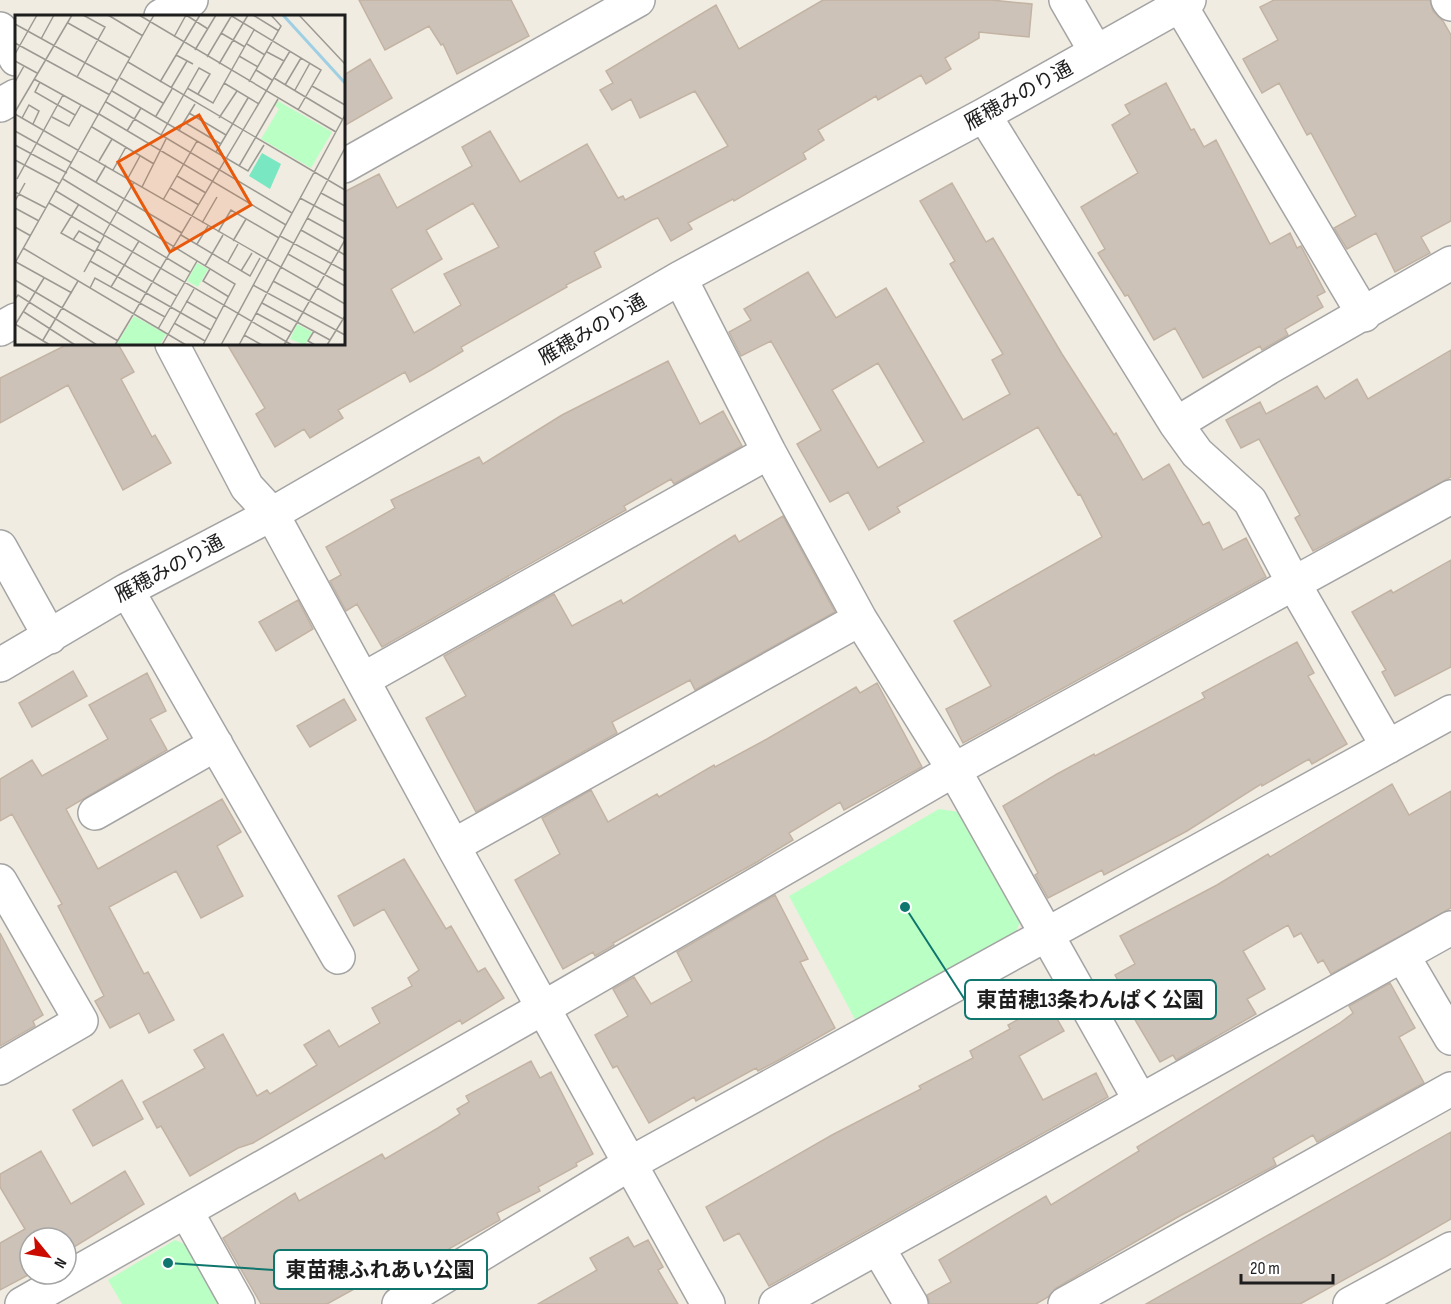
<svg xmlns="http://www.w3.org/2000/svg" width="1451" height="1304" font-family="'Sofia Sans Condensed','Noto Sans JP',sans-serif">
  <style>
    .park { fill: #baffc3 }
    .building { fill: #ccc2b8; stroke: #c3b3a3; stroke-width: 1.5; fill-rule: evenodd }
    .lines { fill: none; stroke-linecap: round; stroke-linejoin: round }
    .minor-casing { stroke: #a4a4a4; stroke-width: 36 }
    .minor { stroke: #fff; stroke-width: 33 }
    .labels { text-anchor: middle; stroke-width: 4.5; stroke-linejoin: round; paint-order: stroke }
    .street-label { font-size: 20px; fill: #1d1d1d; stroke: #fff }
    .inset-river { fill: none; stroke: #9ecfe2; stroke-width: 3 }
    .inset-road { fill: none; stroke: #9c9993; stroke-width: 1.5 }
    .view { fill: #e8590c; fill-opacity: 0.15; stroke: #e8590c; stroke-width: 3 }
    .inset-edge { fill: none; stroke: #1d1d1d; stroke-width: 3 }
    .leader { fill: none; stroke: #0f766e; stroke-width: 2 }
    .callout-dot { fill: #0f766e; stroke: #fff; stroke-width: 2 }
    .callout { fill: #fff; stroke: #0f766e; stroke-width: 2 }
    .callout-label { font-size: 21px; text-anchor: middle; font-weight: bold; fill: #1d1d1d }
  </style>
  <rect width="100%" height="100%" fill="#f0ece2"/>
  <path class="park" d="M939,809L959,812L1021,919L1014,937L857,1023L789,896Z
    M175,1240L191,1247L222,1304H122L108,1280Z"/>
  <path class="building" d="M359,0H511L529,36L457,74L443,44L441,45L429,26L385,50Z
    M823,0H991L1032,4L1029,37L979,32V38L945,58L951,69L926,84L921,75L878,100L876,96L818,130L824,140L803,153L806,159L734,201L733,199L688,223L692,229L671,241L658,218L652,220L594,252L601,267L566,285L567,287L461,347L463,351L431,370L410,382L405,372L338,410L343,418L310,438L304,429L275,447L256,414L265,408L227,344H344V192L379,174L397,208L472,166L462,147L490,131L520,182L587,144L618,198L623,196L625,200L728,146L695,91L640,118L631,99L612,110L600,90L613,83L606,71L716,5L739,49ZM473,203L499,247L444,274L461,305L414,333L391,289L442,259L426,230Z
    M1274,0H1430L1433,11L1443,21L1451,35V221L1421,237L1430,253L1395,272L1376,233L1347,249L1334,228L1356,216L1311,133L1307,135L1279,83L1262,93L1243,59L1278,40L1260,7Z
    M370,59L392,98L344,126V75Z
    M1166,83L1191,130L1194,129L1204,147L1216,140L1270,244L1290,233L1297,248L1301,246L1325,292L1317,296L1323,307L1285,329L1288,335L1262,350L1260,346L1203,378L1175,328L1154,340L1128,295L1125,296L1098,253L1105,249L1081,207L1138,173L1112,125L1130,114L1125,105Z
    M952,183L986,242L993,238L1062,354L1114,435L1116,433L1143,480L1169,464L1203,525L1209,522L1223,550L1246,538L1266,577L963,743L946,709L991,686L954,621L1102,537L1080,494L1078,495L1038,427L897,507L900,512L869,530L848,492L830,502L797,444L821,430L771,341L741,356L729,332L751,320L744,309L808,272L836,318L886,288L963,420L1010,394L992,360L1003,354L950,264L955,261L920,201ZM878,363L924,442L878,468L832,390Z
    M68,344H118L134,372L121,379L152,437L155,435L171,463L123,490L68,385L0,423V378Z
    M1451,350V477L1313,551L1295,518L1300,515L1259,439L1241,448L1226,420L1260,402L1266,414L1317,386L1325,399L1357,379L1368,399Z
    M668,361L700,424L723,411L742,446L674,484L671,479L624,506L626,510L382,647L357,604L346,611L330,581L341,575L326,547L395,508L391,500L479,457L483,464L562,415Z
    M783,516L835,612L695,690L690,680L612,722L617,733L476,812L426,718L466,696L444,656L554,594L572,626L621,600L623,604L735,535L739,542Z
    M1451,560V667L1395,696L1382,672L1386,670L1352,612L1391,590L1393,593Z
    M298,600L313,629L276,651L259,622Z
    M1297,642L1314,673L1308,676L1347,744L1312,764L1309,759L1262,786L1261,784L1187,831L1104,875L1102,870L1048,898L1035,875L1038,873L1003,806L1057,774L1094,754L1095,756L1205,698L1202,693Z
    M73,671L87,696L32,727L19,703Z
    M147,673L166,711L150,719L167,750L66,809L98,869L222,799L241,832L217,846L243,896L201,918L176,871L109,907L144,974L148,972L174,1020L149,1033L139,1013L110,1028L95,1001L104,996L58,906L62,904L12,814L0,821V779L32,760L42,776L108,739L89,705Z
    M877,683L922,767L844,810L840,802L789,833L793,840L757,862L613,943L614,945L595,956L593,952L563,969L515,880L560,854L542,818L591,790L608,822L657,794L659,797L714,765L715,767L767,739L856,687L860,693Z
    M344,699L356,720L310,747L297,726Z
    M1392,784L1409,815L1451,791V908L1331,974L1323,960L1318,963L1301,933L1294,937L1288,925L1243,951L1265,989L1247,999L1256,1014L1176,1060L1173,1055L1160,1062L1118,991L1123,989L1115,975L1135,964L1120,936L1217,885L1268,854L1270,857Z
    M404,859L446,929L451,926L478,972L485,968L504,998L462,1024L460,1020L253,1143L238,1148L190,1176L161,1126L157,1128L143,1102L205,1068L194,1050L223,1034L257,1096L267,1090L270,1094L317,1065L304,1045L329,1030L339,1047L380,1023L372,1008L412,986L408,978L419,970L384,909L354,926L338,896Z
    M775,895L808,959L800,962L835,1028L779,1060L758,1071L756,1068L696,1101L694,1097L649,1123L617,1066L613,1068L595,1035L628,1016L613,989L634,977L651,1004L692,981L677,952Z
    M0,933L43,1015L33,1021L35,1026L0,1046Z
    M1390,983L1415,1028L1399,1037L1424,1083L1317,1142L1313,1135L1273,1158L1276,1165L1178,1217L1056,1288L1048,1297L1036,1304H930L927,1295L951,1282L939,1260L1046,1196L1051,1205L1139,1151L1137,1147L1340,1023L1353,1013L1349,1006Z
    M1048,1003L1064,1031L1019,1056L1043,1100L1096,1073L1108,1097L769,1286L739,1233L724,1241L706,1207L832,1135L921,1089L919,1086L973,1058L970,1051L1010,1029L1008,1025Z
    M531,1061L540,1078L551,1072L593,1154L576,1163L577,1166L538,1187L540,1191L497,1213L500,1220L380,1288L374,1278L327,1304H261L223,1238L295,1193L299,1201L382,1154L385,1159L438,1128L460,1114L457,1109L469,1102L466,1096Z
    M122,1080L143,1119L93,1146L73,1110Z
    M1451,1132V1219L1387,1256L1300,1304H1146Z
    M41,1151L71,1204L125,1171L144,1204L66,1252V1238H30V1274L0,1290V1243L25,1229L0,1187V1174Z
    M628,1237L634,1247L648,1240L663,1267L658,1270L678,1304H538L597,1270L590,1258Z"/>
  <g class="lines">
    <g class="minor-casing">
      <path id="minor" d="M1066,0L1096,52
        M1448,0L1451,4
        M1180,5L1364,315
        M161,16L191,0
        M0,29L16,59
        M0,105L16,96
        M984,115L1176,424L1197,453L1250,501L1294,584L1388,747
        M344,166L638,0
        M680,278L769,452L860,619L954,770L1140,1100
        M0,329L16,320
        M172,344L247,487L272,514L453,846L708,1304
        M1176,424L1268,368L1451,263
        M0,547L50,637
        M127,590L338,957
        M0,665L127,590L272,514L680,278L984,115L1189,0
        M364,679L769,452
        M95,813L216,744
        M453,846L860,619
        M0,881L81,1021L0,1068
        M1403,956L1451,1038
        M186,1211L238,1304
        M878,1248L911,1304
        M22,1304L543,1008L954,770L1451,497
        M399,1304L631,1163L1451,712
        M776,1304L1451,928
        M1065,1304L1451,1089
        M1350,1304L1451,1249"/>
    </g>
    <use href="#minor" class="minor"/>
  </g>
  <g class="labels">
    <g class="street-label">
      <text transform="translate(1018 95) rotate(-29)" y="7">雁穂みのり通</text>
      <text transform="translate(592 329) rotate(-30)" y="7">雁穂みのり通</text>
      <text transform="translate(169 568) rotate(-28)" y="7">雁穂みのり通</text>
    </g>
  </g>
  <g transform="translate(15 15)">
    <rect width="330" height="330" fill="#f0ece2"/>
    <path d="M263,86L317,117L296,153L246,124L264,94L260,91ZM182,248L193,254L183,272L172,266ZM119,301L151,319L145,330H101ZM282,309L297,317L290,330L275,324Z" fill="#baffc3"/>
    <path d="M247,138L266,149L255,174L234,161Z" fill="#78e7c2"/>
    <path class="inset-river" d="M268,0L330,68"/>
    <path class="inset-road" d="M93,0L128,21M124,0L321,117M171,0L193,14M215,0L306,55L283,95M238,0L264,16M284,0L330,49M53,8L115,43M0,9L103,66M206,18L230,32M159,22L171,0M26,24L39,0M0,28L95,80M232,29L250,40M180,35L201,0M252,37L269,46M0,39L22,0M161,40L178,49M224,41L243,52M192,42L217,0M0,46L22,58M113,47L330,175M204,49L233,0M241,55L257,65M62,62L90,12L68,0M105,63L148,88M259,63L327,104M19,64L84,100M0,67L9,51M25,67L20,77L60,100M145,67L185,0M234,67L266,11L256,0M209,68L244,89M270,70L286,43M297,71L330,90M156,73L172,46M172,73L198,88L239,15M280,75L295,48M97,76L233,156L249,130M91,87L277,198M0,97L57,0M174,98L211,120M0,99L330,289M84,99L271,210M141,101L157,74M37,102L54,111L66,90M7,103L14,90L24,96L18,109M204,103L222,76M169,107L206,129M77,112L139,149M164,115L180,89M0,116L57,148M112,116L126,93M146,120L184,53L195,59L183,79M0,130L52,158M201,137L233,83M0,145L45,169M84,146L97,124M224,151L263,84M55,152L167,218M98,155L111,132M162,161L191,178M113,163L125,141M2,164L48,80M48,164L220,269L188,330M81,167L91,150M127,172L151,124M155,173L184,190M41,176L175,257M0,177L31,193M306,178L330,191M285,183L330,207M148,185L182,126M0,186L10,168M34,188L277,330M64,189L46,218L80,237M0,193L24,206M292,203L330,224M187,208L202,182M0,212L16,221M286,215L330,240M203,217L216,195L264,223M166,220L235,261L245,243M88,221L119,167M265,221L330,256M58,225L64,216L85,228M218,226L231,204M182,229L193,211M8,233L171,330M82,234L162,281M273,239L330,271M75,246L196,315M1,247L57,278M213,247L223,229M0,248L139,0M190,251L208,220M195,254L188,266L214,282M226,256L237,238M69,257L89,221M0,265L103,326M258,266L328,304M238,270L330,320M96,272L124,226M75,273L80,263L150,302M0,284L3,280L82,330M171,286L202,304M247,288L315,325M9,297L60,330M241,298L276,317M159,308L190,326M0,309L35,330M0,310L29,263M143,314L182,246M299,316L293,326L300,330M229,320L247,330M28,325L63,266M100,330L275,36M147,330L179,274M206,330L330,100M224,330L330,133M269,330L330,225M312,330L330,301"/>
    <path class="view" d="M184,100L236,190L155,237L103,147Z"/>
    <rect width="330" height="330" class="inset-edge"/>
  </g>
  <path class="leader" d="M905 907L965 1000M168 1263L274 1270"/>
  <g class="callout-dot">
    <circle cx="905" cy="907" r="6"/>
    <circle cx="168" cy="1263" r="6"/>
  </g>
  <g class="callout">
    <rect x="965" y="980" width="251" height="39" rx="6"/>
    <rect x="274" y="1250" width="213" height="39" rx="6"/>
  </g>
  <g class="callout-label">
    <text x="1090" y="1007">東苗穂13条わんぱく公園</text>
    <text x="380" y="1277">東苗穂ふれあい公園</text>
  </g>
  <g transform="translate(48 1256) rotate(120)"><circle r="28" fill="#ffffff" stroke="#a5a5a5" stroke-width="1.5"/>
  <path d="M0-4.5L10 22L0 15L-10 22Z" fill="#cb0b00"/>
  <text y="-9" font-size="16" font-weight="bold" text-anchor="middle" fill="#1d1d1d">N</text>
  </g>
  <path d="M1241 1274v9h92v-9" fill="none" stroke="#1d1d1d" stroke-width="3"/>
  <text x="1250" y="1274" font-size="18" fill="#1d1d1d" stroke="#ffffff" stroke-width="4.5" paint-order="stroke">20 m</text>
</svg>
